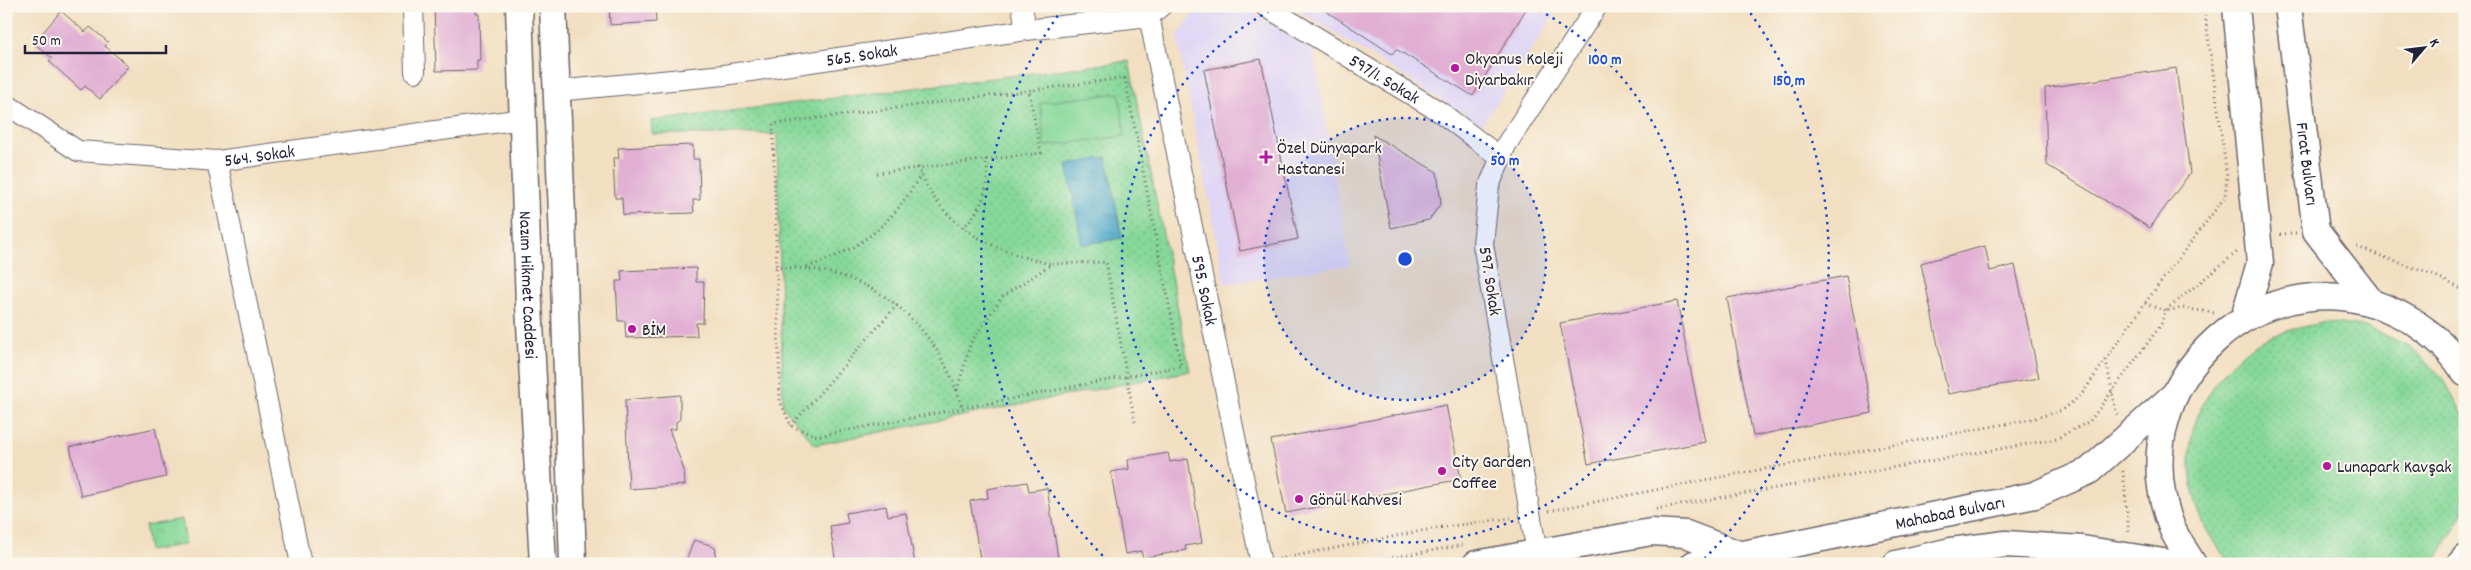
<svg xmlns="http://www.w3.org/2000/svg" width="2471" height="570" font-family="Dekko,sans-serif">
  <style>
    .built { fill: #dfd5f5 }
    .grass { fill: url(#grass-dots); stroke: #547d6a }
    .park { fill: url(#park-tufts); stroke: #547d6a }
    .garden { fill: #86d899; stroke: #547d6a }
    .water { fill: url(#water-ripples); stroke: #366481 }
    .building { fill: #e1afd4 }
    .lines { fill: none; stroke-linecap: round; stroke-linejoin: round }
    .minor-casing { stroke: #6b646a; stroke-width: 22 }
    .major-casing { stroke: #6b646a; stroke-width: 29 }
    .path { stroke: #6b646a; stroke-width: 3; stroke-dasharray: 1 4; stroke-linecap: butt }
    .minor { stroke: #fff; stroke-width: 20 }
    .major { stroke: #fff; stroke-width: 26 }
    .ring { fill: none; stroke: #1d4ed8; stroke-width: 2.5; stroke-dasharray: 2.5 5 }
    .poi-dot { fill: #b5179e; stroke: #fbf7ec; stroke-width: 2 }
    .labels { text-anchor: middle; stroke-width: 4; stroke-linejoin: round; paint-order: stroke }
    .street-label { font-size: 18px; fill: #22223b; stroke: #fbf7ec }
    .poi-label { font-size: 18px; fill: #22223b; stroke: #fbf7ec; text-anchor: start }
    .centre { fill: #1d4ed8; stroke: #fbf7ec; stroke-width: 2.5 }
    .ring-label { font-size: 15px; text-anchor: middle; font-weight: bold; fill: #1d4ed8; stroke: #fbf7ec; stroke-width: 4; stroke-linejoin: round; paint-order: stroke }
  </style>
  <defs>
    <pattern id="grass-dots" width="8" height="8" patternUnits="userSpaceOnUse" patternTransform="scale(1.25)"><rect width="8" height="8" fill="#86d899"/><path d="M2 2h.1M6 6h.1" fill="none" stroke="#73b985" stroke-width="1.8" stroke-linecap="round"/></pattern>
    <pattern id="park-tufts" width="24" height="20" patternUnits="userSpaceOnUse" patternTransform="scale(1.25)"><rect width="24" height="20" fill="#86d899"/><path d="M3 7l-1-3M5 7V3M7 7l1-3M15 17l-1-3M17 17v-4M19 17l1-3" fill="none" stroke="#73b985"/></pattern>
    <pattern id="water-ripples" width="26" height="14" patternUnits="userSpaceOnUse" patternTransform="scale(1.25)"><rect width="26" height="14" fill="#49a6c7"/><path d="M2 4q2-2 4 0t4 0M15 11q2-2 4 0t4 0" fill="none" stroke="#3c87a3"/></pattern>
  </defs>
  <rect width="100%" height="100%" fill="#fbf7ec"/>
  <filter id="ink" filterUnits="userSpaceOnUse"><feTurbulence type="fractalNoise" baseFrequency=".02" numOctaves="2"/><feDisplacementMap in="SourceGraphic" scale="10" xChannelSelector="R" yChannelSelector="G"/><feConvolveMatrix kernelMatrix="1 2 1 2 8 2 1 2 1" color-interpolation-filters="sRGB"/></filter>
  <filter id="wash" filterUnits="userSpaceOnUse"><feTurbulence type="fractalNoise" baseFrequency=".0096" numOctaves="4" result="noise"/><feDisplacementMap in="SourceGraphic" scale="20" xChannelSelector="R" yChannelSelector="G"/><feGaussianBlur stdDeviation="1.12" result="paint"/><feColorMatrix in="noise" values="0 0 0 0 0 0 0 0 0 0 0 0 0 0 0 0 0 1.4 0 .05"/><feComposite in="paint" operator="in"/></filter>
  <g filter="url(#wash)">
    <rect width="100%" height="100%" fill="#f2dfc1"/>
    <path class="built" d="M1198,6H1245L1313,49L1350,265L1225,284L1177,36Z
      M1301,6H1560L1482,125L1298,10Z"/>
    <path class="grass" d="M1129,61L1190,371L815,445L783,407L777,134H652L651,121Z
      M2326,322L2370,328L2411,347L2443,378L2465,418L2463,514L2438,557L2430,564H2233C2197,533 2182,473 2194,427C2202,399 2220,374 2241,355C2264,334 2297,328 2326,322Z"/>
    <path class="park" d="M182,519L186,544L149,551L145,526Z"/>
    <path class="garden" d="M1119,93L1125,136L1045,146L1040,103Z"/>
    <path class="water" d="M1107,157L1122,238L1082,245L1067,165Z"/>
    <g id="blocks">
      <path class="building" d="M434,6H476V14H479L480,60H477V70L436,71Z
        M609,6H655L656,22L610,25Z
        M1318,6H1528L1473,96L1396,49L1392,54Z
        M61,11L85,32L90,27L108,42L105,46L128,66L100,99L85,86L81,90L49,61L52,58L34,43Z
        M1261,59L1298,239L1240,251L1204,70Z
        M2176,68L2190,173L2150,228L2047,165L2045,88Z
        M1373,135L1437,172L1441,203L1429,220L1391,228Z
        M693,145V159H699L700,200H693L694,213L623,215L622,198H615L613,158H619L618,148Z
        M1985,246L1990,271L2015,265L2039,378L1948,394L1921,263Z
        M696,268V282H704L703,323H696L697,336L626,338L625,321H618L616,281H622L621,271Z
        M1846,276L1872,413L1753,436L1727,298Z
        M1677,301L1705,442L1588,464L1560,323Z
        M680,395V419L676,422V429H669L684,470L685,485L629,489L625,400Z
        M1446,405L1461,479L1286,513L1271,440Z
        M155,428L166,477L81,496L70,447Z
        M1168,453L1170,462L1188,459L1202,543L1185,546L1186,550L1143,558L1141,551L1125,554L1111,472L1129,469L1128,460Z
        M1027,482L1029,491L1047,488L1059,564H981L970,501L988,498L987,489Z
        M886,506L888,516L906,513L915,564H836L830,526L848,523L846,513Z
        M694,540L710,545L716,549L714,564H685Z"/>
    </g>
  </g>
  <g filter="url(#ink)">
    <use href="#blocks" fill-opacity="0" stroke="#6b646a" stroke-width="1"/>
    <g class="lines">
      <g class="minor-casing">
        <g id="minor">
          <path d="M413,6L415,72"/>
          <path d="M1022,6L1026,30"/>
          <path id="s1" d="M1265,6L1440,112L1501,158"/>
          <path id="s2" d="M1149,16L1261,564"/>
          <path id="s3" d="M556,91L724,75L1026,30L1149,16L1161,6"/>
          <path id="s4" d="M6,104L78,151L217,161L523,119"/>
          <path d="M217,161L301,564"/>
          <path d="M1537,553L1483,244L1489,186L1506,145L1597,6"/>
        </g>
      </g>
      <g class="major-casing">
        <g id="major">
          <path id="s5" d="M519,6L529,305L543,564"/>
          <path d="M553,6L562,214L573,564"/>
          <path d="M2236,6L2260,263L2244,318"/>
          <path id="s6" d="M2288,6L2316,231L2372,303"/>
          <path d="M1476,564L1651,532L1686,534L1741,555"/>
          <path id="s7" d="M1694,564L2035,495L2089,471L2174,395"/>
          <path d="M1896,564L1951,551L2006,544L2082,549L2176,564"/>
          <path d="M2193,564C2186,552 2177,540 2172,528C2114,382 2270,240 2408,319C2431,332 2451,350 2465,373"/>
          <path d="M2460,564L2465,558"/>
        </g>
      </g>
      <path class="path" d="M1125,78L1181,366L818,436L791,426L780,401L773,124Z
        M918,167C941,227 992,251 1051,264
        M877,173L1041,153L1029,91
        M963,228C982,209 991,186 986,159
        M2280,234L2296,233
        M2357,247L2438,277L2465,291
        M807,267C863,248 891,226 921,174
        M775,268C868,263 937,321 962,407
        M2145,303L2165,311L2183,308L2214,313
        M2106,360L2117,417
        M957,390L971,342L1003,296L1052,264L1106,262L1135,422
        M791,426L897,305
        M2123,471L2129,534
        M1656,509L2056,439L2090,421L2161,325L2165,311L2237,252
        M1549,511L1721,477L2032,419L2063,410L2082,394L2145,303L2225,197L2227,176L2204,6
        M1279,559L1437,528L1511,518
        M1358,564L1463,545"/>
      <use href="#minor" class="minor"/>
      <use href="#major" class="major"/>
    </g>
  </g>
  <circle cx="1405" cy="259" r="141" fill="#1d4ed8" fill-opacity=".12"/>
  <g class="ring">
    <circle cx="1405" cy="259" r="141"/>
    <path d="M1533 7A283 283 0 1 1 1277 7"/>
    <path d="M1108 561A424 424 0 0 1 1064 7M1746 7A424 424 0 0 1 1702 561"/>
  </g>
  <g class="poi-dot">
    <circle cx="1455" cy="68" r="5"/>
    <path d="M1263.5 149.5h5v5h5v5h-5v5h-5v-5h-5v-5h5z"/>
    <circle cx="632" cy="329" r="5"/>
    <circle cx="2327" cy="466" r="5"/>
    <circle cx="1442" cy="471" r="5"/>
    <circle cx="1299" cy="499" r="5"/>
  </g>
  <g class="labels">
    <g class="street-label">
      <text dy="6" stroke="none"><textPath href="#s3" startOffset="308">565. Sokak</textPath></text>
      <text dy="6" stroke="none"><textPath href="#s1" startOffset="140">597/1. Sokak</textPath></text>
      <text dy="6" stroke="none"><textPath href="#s4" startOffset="268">564. Sokak</textPath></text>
      <text dy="6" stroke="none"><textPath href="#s6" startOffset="159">Fırat Bulvarı</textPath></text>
      <text transform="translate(1491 281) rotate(81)" y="6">597. Sokak</text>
      <text dy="6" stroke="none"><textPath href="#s5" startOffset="279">Nazım Hikmet Caddesi</textPath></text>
      <text dy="6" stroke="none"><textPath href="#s2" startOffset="280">595. Sokak</textPath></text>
      <text dy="6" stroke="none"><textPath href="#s7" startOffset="261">Mahabad Bulvarı</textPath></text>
    </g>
    <g class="poi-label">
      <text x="1465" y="64">Okyanus Koleji<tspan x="1465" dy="21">Diyarbakır</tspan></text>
      <text x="1277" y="153">Özel Dünyapark<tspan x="1277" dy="21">Hastanesi</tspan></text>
      <text x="642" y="335">BİM</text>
      <text x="1452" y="467">City Garden<tspan x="1452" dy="21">Coffee</tspan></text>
      <text x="2337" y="472">Lunapark Kavşak</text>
      <text x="1309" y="505">Gönül Kahvesi</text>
    </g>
  </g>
  <circle cx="1405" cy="259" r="8" class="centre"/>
  <g class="ring-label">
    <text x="1605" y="64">100 m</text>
    <text x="1789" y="85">150 m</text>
    <text x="1505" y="165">50 m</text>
  </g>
  <rect width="2471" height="570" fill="none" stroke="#fbf7ec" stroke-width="25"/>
  <g transform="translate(2424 48) rotate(62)" stroke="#fbf7ec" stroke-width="4" paint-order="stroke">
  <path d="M0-4L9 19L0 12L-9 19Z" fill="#22223b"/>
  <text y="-8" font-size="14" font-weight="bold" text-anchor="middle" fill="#22223b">K</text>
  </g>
  <path d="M25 45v8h141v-8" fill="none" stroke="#22223b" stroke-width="2.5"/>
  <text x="32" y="45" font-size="15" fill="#22223b" stroke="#fbf7ec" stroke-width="4" paint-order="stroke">50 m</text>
</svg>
